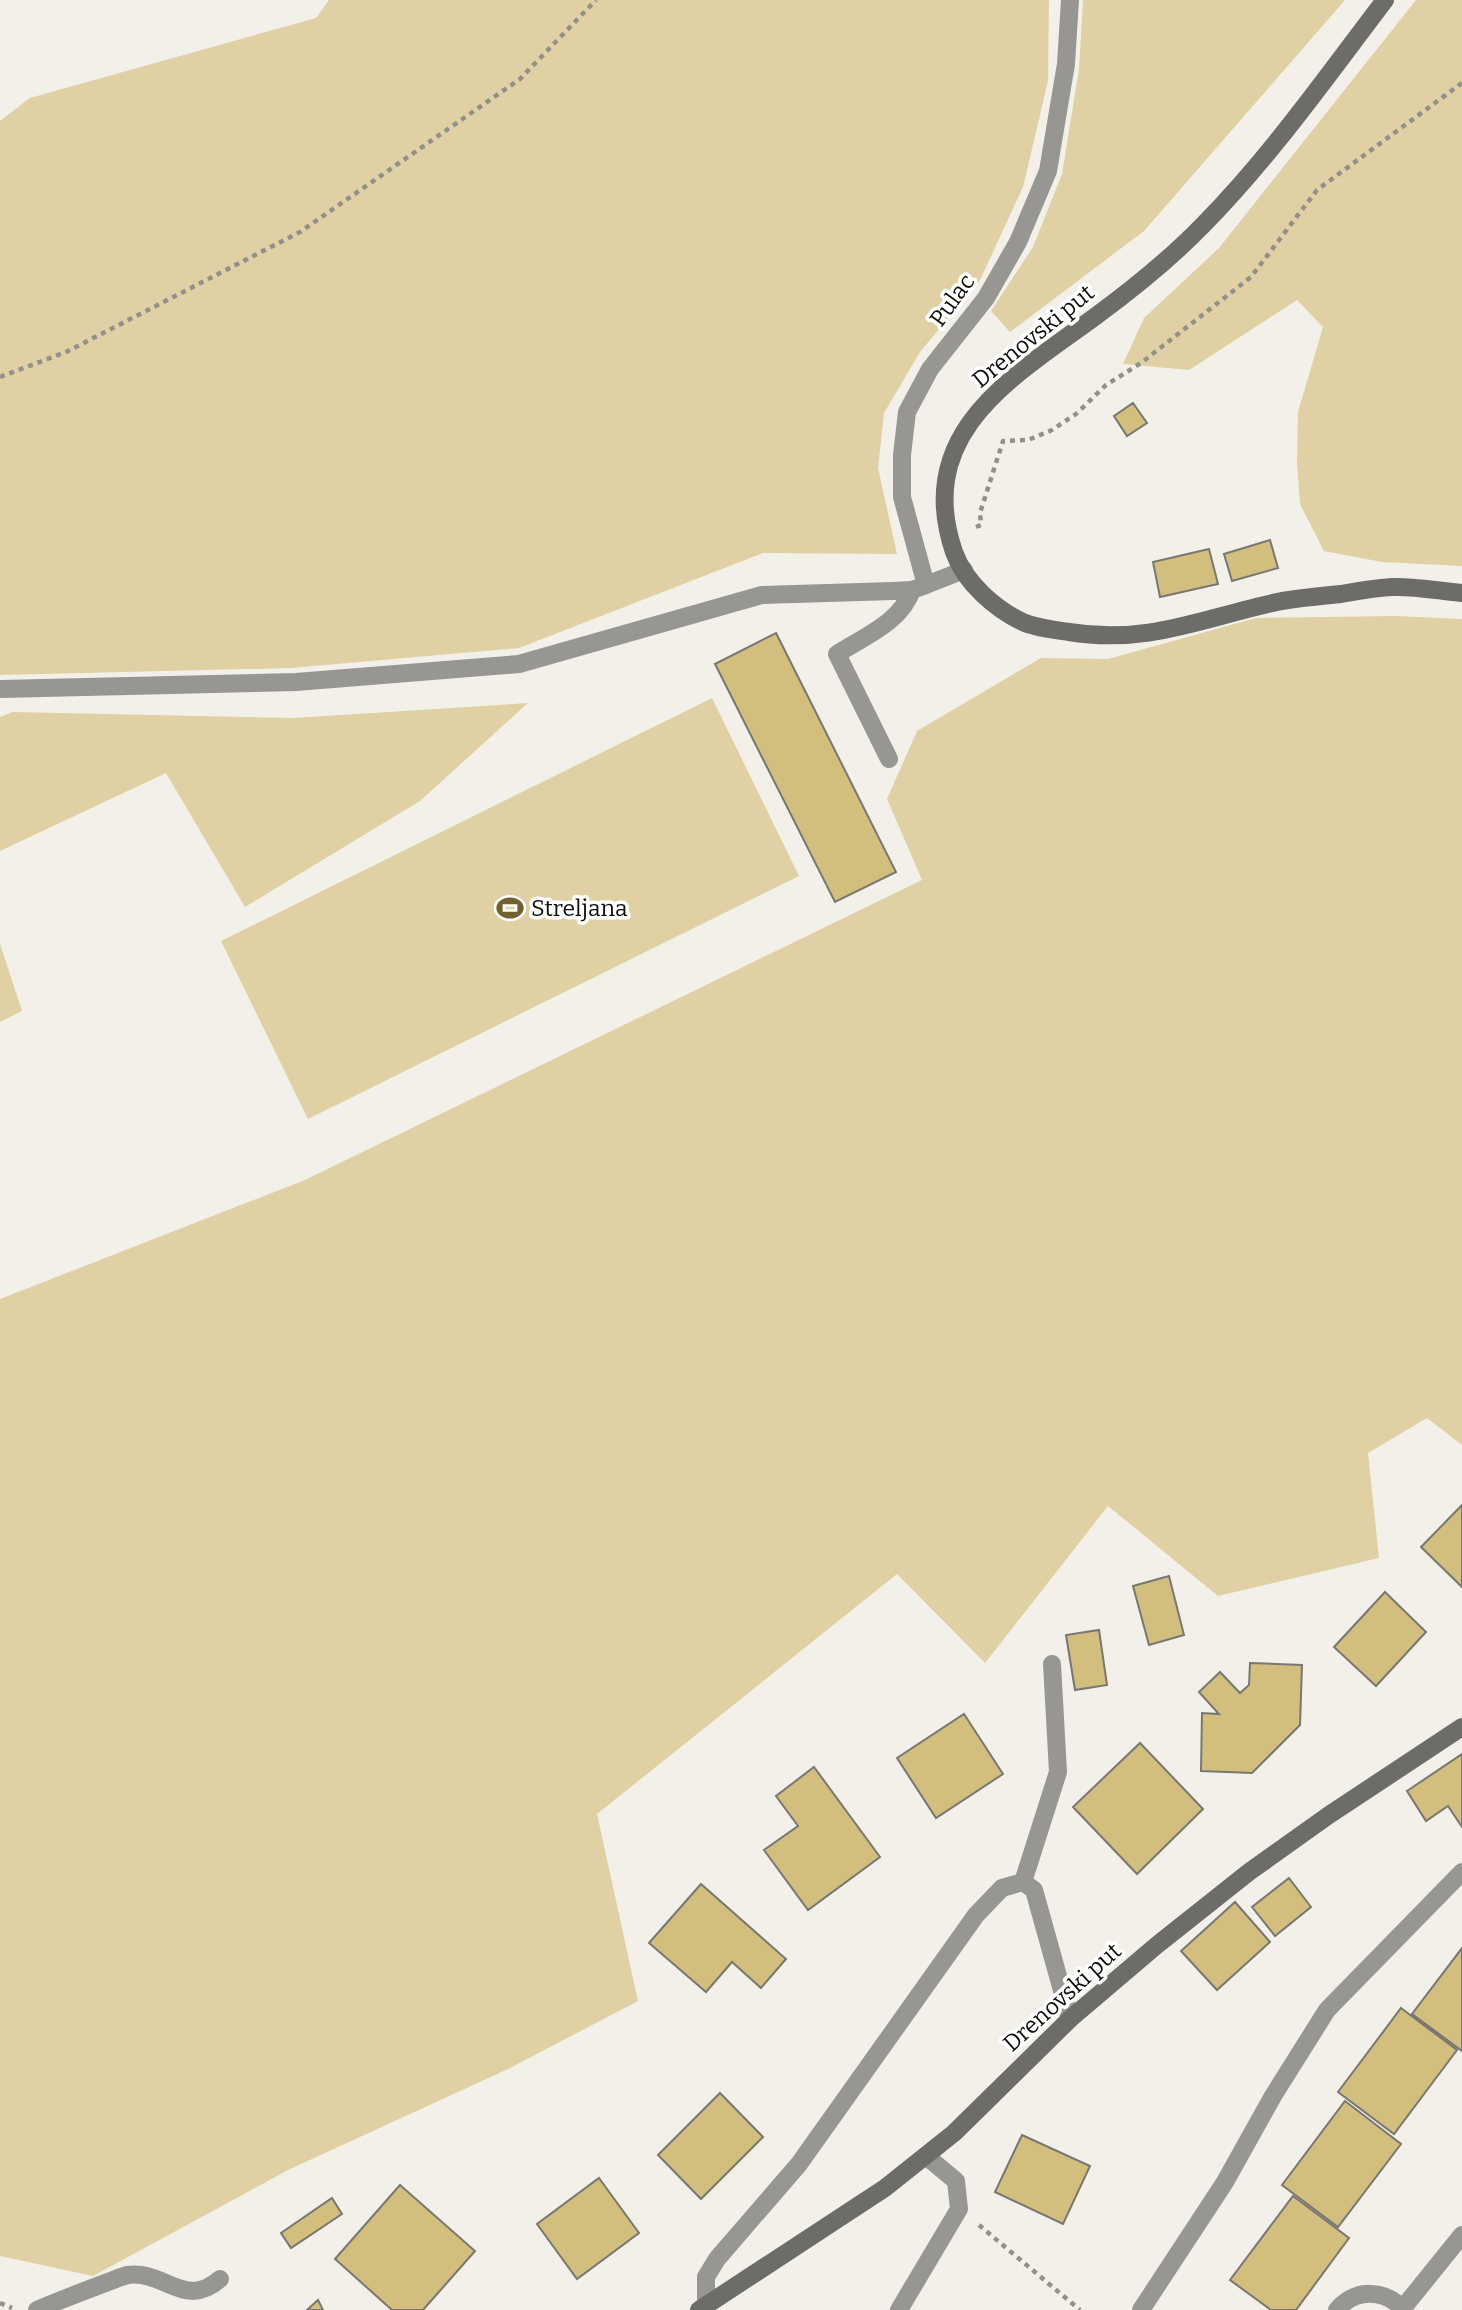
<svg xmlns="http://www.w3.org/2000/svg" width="1462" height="2310" font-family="Bitter,serif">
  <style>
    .green { fill: #dfd1a3 }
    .building { fill: #d2be7d; stroke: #797771; stroke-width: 2 }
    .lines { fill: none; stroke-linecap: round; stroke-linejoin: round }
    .path { stroke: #92908a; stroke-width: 4.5; stroke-dasharray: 5 5; stroke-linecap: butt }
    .lane { stroke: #979693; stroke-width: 18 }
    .street { stroke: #979693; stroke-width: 18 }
    .secondary { stroke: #6d6c68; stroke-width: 18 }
    .labels { text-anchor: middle; stroke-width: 7; stroke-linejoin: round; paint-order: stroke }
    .street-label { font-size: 23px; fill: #0d0d0a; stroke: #fff }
    .poi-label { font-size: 23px; fill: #0d0d0a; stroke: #fff; text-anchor: start }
  </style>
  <rect width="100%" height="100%" fill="#f2f0e8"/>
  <path class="green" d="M329,0H1049L1048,81L1023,187L980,280L920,352L884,413L878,468L897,554L763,553L519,648L291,668L0,675V121L30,98L316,18Z
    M1083,0H1345L1144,231L1010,332L991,311L1033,247L1062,174L1079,69Z
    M1416,0H1462V566L1382,562L1324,551L1300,504L1297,463L1298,412L1323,327L1297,300L1189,370L1123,364L1144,318L1219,248Z
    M1395,616L1462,619V1445L1427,1418L1368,1453L1379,1558L1218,1596L1108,1506L985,1663L897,1574L597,1814L638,2001L508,2069L288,2170L93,2276L0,2256V1299L305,1180L922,880L887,799L917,731L1041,658L1108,659L1256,618Z
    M712,698L799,876L308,1119L221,941Z
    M528,703L420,801L245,907L166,773L0,851V717L13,712L294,718Z
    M0,944L22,1011L0,1022Z"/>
  <path class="building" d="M1133,403L1147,423L1127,436L1114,416Z
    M1270,540L1278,568L1232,581L1224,554Z
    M1209,549L1218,584L1160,597L1153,562Z
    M776,633L896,872L835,902L715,664Z
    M1462,1505V1587L1421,1547Z
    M1169,1576L1184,1635L1149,1645L1133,1586Z
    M1385,1592L1426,1632L1376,1686L1334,1647Z
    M1099,1630L1107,1685L1075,1690L1066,1635Z
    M1250,1663L1302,1665L1300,1725L1252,1773L1201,1771L1202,1713L1219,1714L1199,1692L1220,1672L1240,1693L1249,1685Z
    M964,1714L1003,1774L936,1818L897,1758Z
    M1140,1743L1203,1809L1137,1874L1073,1807Z
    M1462,1754V1827L1448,1806L1426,1821L1407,1791Z
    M814,1767L880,1857L808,1910L764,1850L798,1826L776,1796Z
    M1289,1878L1311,1907L1275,1936L1252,1907Z
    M701,1884L786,1959L761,1988L732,1962L706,1992L649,1943Z
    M1235,1902L1270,1942L1217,1990L1181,1951Z
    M1462,1948V2051L1412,2014Z
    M1401,2008L1457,2050L1394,2134L1338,2092Z
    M720,2093L763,2137L701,2199L658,2155Z
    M1345,2101L1401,2144L1338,2227L1282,2185Z
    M1022,2135L1090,2166L1063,2224L995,2192Z
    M599,2178L639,2233L577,2279L537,2224Z
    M400,2185L475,2251L423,2310H392L335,2259Z
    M1293,2196L1349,2238L1296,2310H1271L1230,2280Z
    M332,2198L342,2214L291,2248L281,2233Z
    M318,2300L323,2310H307Z"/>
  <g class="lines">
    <path class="path" d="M0,377L66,352L300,232L520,79L596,0
      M976,527L981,525L980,513L1003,441L1028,440L1052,430L1076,414L1106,385L1141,363L1251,277L1317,190L1462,83
      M979,2225L1080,2310
      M0,2303L12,2308"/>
    <path class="lane" d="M889,759L837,654C865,636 901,622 912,590
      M1023,1882L1058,1772L1052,1664
      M706,2306V2277L717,2259L799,2164L976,1915L1002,1888L1023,1882L1034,1890L1070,2019
      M899,2310L959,2209L956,2181L926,2156"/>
    <path class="street" d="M964,570L926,585L902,497V455L907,412L930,369L986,298L1018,242L1048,171L1066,64L1070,0
      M0,689L296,682L519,664L762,595L893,591L912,590L926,585
      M1403,2308L1462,2235
      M37,2310C60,2300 84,2291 108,2282C114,2280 122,2276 128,2275C165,2270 184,2310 220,2279
      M1141,2310L1225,2182L1273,2096L1327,2010L1462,1872
      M1337,2310C1355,2288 1385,2289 1404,2310"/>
    <path class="secondary" d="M1385,0C1327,76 1271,156 1203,225C1170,259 1134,288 1096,316C1013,377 913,432 954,552C965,583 996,610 1025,623C1038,628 1055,630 1069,632C1147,645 1203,618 1277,602C1298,598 1319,596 1341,594C1357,591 1375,588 1392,587C1415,586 1439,591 1462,593
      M699,2310L885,2188L954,2133L1070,2019L1157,1945L1249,1872L1329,1815L1462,1727"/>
  </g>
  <defs>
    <g id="stadium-bare" transform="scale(2.1)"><path d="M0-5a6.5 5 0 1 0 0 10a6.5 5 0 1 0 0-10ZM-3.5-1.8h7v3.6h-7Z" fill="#71612f" stroke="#fff" stroke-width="2.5" paint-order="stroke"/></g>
  </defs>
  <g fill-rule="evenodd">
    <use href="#stadium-bare" x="510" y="908"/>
  </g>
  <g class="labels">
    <g class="street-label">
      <text transform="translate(952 300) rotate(-54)" y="8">Pulac</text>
      <text transform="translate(1033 336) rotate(-39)" y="8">Drenovski put</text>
      <text transform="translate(1062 1997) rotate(-42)" y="8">Drenovski put</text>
    </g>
    <g class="poi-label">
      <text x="531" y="916">Streljana</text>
    </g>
  </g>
</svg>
